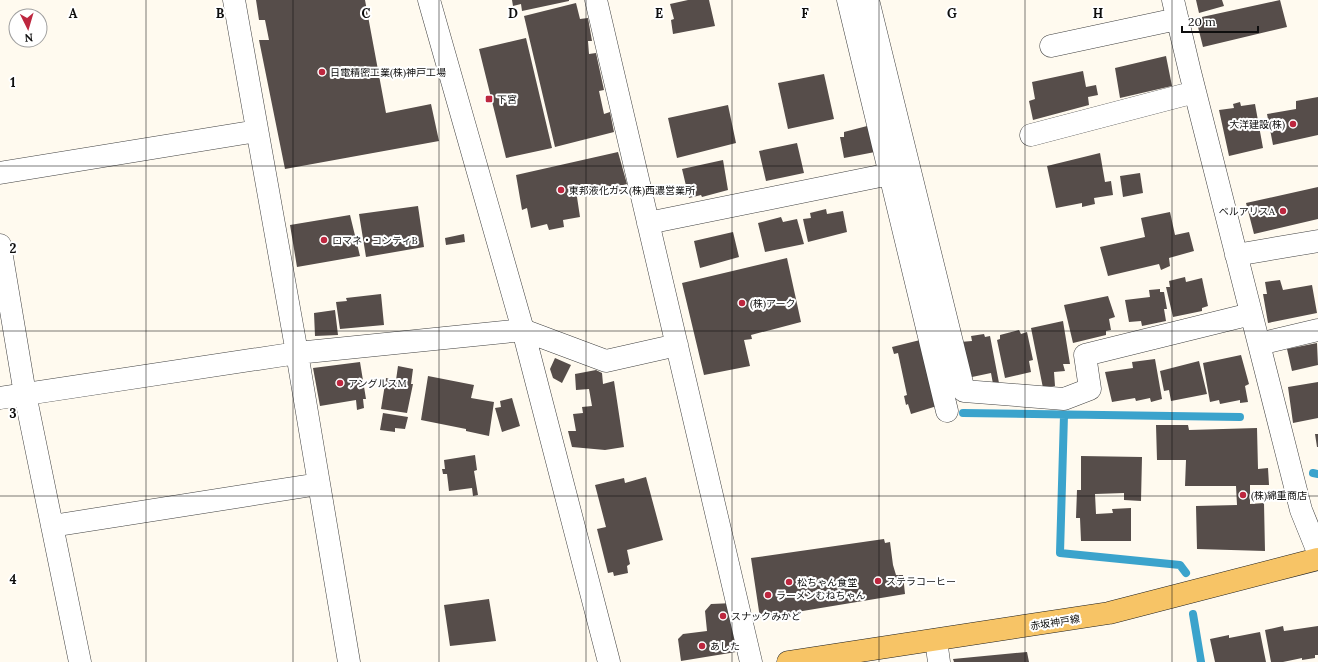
<svg xmlns="http://www.w3.org/2000/svg" width="1318" height="662" font-family="Lora,'Noto Sans JP',serif">
  <style>
    .lines { fill: none; stroke-linecap: round; stroke-linejoin: round }
    .stream { stroke: #3ba3cc; stroke-width: 8 }
    .building { fill: #564d4a }
    .minor-casing { stroke: #414141; stroke-width: 23 }
    .major-casing { stroke: #1f1f1f; stroke-width: 23 }
    .minor { stroke: #fff; stroke-width: 22 }
    .major { stroke: #f7c466; stroke-width: 22 }
    .grid { fill: none; stroke: #0e0e0e; stroke-width: 1; stroke-opacity: 0.55 }
    .poi-dot { fill: #bd273f; stroke: #fff; stroke-width: 1.5 }
    .labels { text-anchor: middle; stroke-width: 4; stroke-linejoin: round; paint-order: stroke }
    .poi-label { font-size: 10px; fill: #0e0e0e; stroke: #fff; text-anchor: start }
    .street-label { font-size: 10px; fill: #0e0e0e; stroke: #fff }
    .grid-label { font-size: 13px; text-anchor: middle; font-weight: bold; fill: #0e0e0e; stroke: #fff; stroke-width: 4; stroke-linejoin: round; paint-order: stroke }
  </style>
  <rect width="100%" height="100%" fill="#fffaef"/>
  <g class="lines">
    <path class="stream" d="M963,413L1240,417
      M1064,415L1060,553L1180,565L1186,573
      M1313,473L1318,474
      M1193,614L1201,662"/>
  </g>
  <path class="building" d="M256,0H365L386,113L431,104L439,141L285,169L259,40H269L265,20H259Z
    M512,0H569V1L522,11L521,4L513,6Z
    M688,0H709L715,26L673,34L671,20L674,19L670,4Z
    M1196,0H1222L1224,6L1199,13Z
    M1280,0L1287,27L1203,47L1197,23H1203L1202,17Z
    M576,3L580,19L588,18L592,41H588L589,54L596,53L604,90L599,91L604,114L610,112L614,132L555,147L524,16Z
    M526,38L552,148L506,158L479,49Z
    M1166,56L1172,86L1120,98L1115,68Z
    M1083,71L1086,87L1096,85L1098,95L1088,97L1089,105L1033,120L1029,101L1035,99L1032,82Z
    M824,74L834,119L788,129L778,83Z
    M1318,97V135L1273,145L1267,114L1296,109V101Z
    M1240,102L1241,106L1255,104L1263,148L1229,156L1219,110L1234,108L1233,104Z
    M728,105L736,143L677,158L668,118Z
    M871,125L875,152L844,158L840,137H844V132Z
    M797,143L804,173L766,181L759,151Z
    M618,152L627,184L623,185L625,192L612,195L611,188L577,197L580,217L563,220L564,227L549,230L547,224L531,228L527,208L522,210L516,175Z
    M1100,153L1105,182L1111,181L1113,195L1094,198L1095,204L1082,207V203L1056,208L1047,166Z
    M723,160L728,190L702,197L701,195L689,198L682,169Z
    M1140,173L1143,193L1123,197L1120,176Z
    M1318,187V219L1254,234L1246,203Z
    M418,206L424,247L366,257L359,214Z
    M826,209L827,214L843,211L847,232L808,242L803,219L811,218L810,213Z
    M1170,212L1175,235L1189,232L1194,251L1169,258L1170,266L1161,270L1159,264L1108,276L1100,247L1145,237L1141,218Z
    M350,215L360,256L297,267L290,225Z
    M781,217L783,222L797,219L804,244L765,252L758,223Z
    M733,232L739,257L700,268L694,241Z
    M464,234L465,242L446,245L445,238Z
    M787,258L801,322L751,335L752,339L744,340L750,366L704,375L682,283Z
    M1185,277L1186,282L1202,278L1208,306L1202,308V311L1173,317L1166,287H1170L1169,281Z
    M1280,280L1283,290L1312,285L1317,313L1268,323L1263,294H1267L1265,282Z
    M1160,289V292H1164L1167,309H1164L1166,321L1142,326L1141,321L1129,322L1125,300L1150,297L1149,290Z
    M381,294L384,325L340,329L336,302L347,301L346,298Z
    M1108,296L1115,317L1109,319L1111,330L1106,331V335L1073,343L1064,305Z
    M335,310L338,335L315,336L314,313Z
    M1063,321L1070,364H1063L1065,371L1054,372L1055,386L1043,388L1031,328Z
    M1019,330L1021,334L1027,332L1033,360L1029,361L1031,372L1005,378L997,340L1000,339V335Z
    M984,334L985,337L990,336L999,383L993,384L991,373L972,377L960,342L972,341L971,336Z
    M920,340L937,406L911,414L908,404L906,405L904,396L907,395L898,353L894,354L892,347Z
    M1317,343L1318,365L1292,371L1287,349Z
    M1241,355L1249,384L1245,386L1248,402L1240,403V400L1220,404L1219,400L1210,402L1203,363Z
    M555,358L571,365L562,383L553,378L550,369Z
    M1155,359L1162,399L1151,402L1150,398L1136,401L1135,398L1112,402L1105,372L1133,368L1132,362Z
    M1199,361L1207,394L1171,401L1169,390L1164,391L1160,371Z
    M360,362L366,399H363L364,408L357,410L356,400L320,406L313,368Z
    M398,366L413,369L411,384H413L407,413L381,409L386,378L396,380Z
    M596,370L602,373L603,384L614,381L624,447L605,450L572,447L568,431H576L573,414L583,413L582,407L592,406L589,389L576,390L575,374Z
    M428,376L474,385L471,398L494,402L489,436L466,431V429L421,420Z
    M1318,382V418L1293,423L1288,387Z
    M512,398L520,426L502,432L495,408L501,407L500,401Z
    M383,413L408,417L405,429L395,428V432L380,430Z
    M1156,425H1188L1189,430L1257,428L1258,469L1268,468L1269,485H1250V504L1264,503L1265,551L1197,549L1196,506L1237,505L1236,486H1185L1186,460H1157Z
    M1315,434H1318V447H1317Z
    M475,455L477,470L474,471L478,495L473,496L472,488L449,491L447,474H443L442,469H445L444,460Z
    M1081,456L1142,457L1141,501L1124,500V493L1095,494L1096,514L1113,513L1112,509L1131,508V541H1081L1080,518H1076L1077,490H1081Z
    M646,477L663,540L627,550L630,564L627,566L628,573L614,576L613,572L608,573L597,529L606,527L595,485L624,478L625,483Z
    M884,539L885,543L890,542L893,565L896,575H903L905,594L760,618L751,558Z
    M489,599L496,641L450,646L444,605Z
    M734,603L736,652L681,661L678,639L683,634L707,631L705,611L711,604Z
    M1283,626L1284,631L1318,626V655H1315V658L1302,660V658L1283,662H1271L1265,630Z
    M1260,632L1266,662H1215L1210,639L1229,635V638Z
    M1027,652L1029,662H954L953,659Z"/>
  <g class="lines">
    <g class="minor-casing">
      <path id="minor" d="M234,0L297,353L349,662
        M429,0L523,330L609,662
        M596,0L751,662
        M848,0L947,411
        M868,0L964,391L1064,399L1090,389L1085,355L1251,314
        M1173,0L1190,72L1301,510L1318,552
        M1051,46L1177,19
        M1031,135L1195,92
        M0,173L257,131
        M648,223L890,174
        M0,245L25,394L80,662
        M1236,255L1318,241
        M1259,344L1318,330
        M0,398L297,353L523,330L606,361L677,345
        M52,526L319,484
        M936,640L939,662"/>
    </g>
    <g class="major-casing">
      <path id="major" d="M788,662L1109,613L1318,559"/>
    </g>
    <use href="#minor" class="minor"/>
    <use href="#major" class="major"/>
  </g>
  <path class="grid" d="M146,0V662M293,0V662M439,0V662M586,0V662M732,0V662M879,0V662M1025,0V662M1172,0V662M0,166H1318M0,331H1318M0,496H1318"/>
  <g class="poi-dot">
    <circle cx="322" cy="72" r="4"/>
    <rect x="485" y="95" width="8" height="8" rx="2"/>
    <circle cx="1293" cy="124" r="4"/>
    <circle cx="561" cy="190" r="4"/>
    <circle cx="1283" cy="211" r="4"/>
    <circle cx="324" cy="240" r="4"/>
    <circle cx="742" cy="303" r="4"/>
    <circle cx="340" cy="383" r="4"/>
    <circle cx="1243" cy="495" r="4"/>
    <circle cx="878" cy="581" r="4"/>
    <circle cx="789" cy="582" r="4"/>
    <circle cx="768" cy="595" r="4"/>
    <circle cx="723" cy="616" r="4"/>
    <circle cx="702" cy="646" r="4"/>
  </g>
  <g class="labels">
    <g class="poi-label">
      <text x="330" y="76">日電精密工業(株)神戸工場</text>
      <text x="497" y="103">下宮</text>
      <text x="1285" y="128" text-anchor="end">大洋建設(株)</text>
      <text x="569" y="194">東邦液化ガス(株)西濃営業所</text>
      <text x="1275" y="215" text-anchor="end">ベルアリスA</text>
      <text x="332" y="244">ロマネ・コンティB</text>
      <text x="750" y="307">(株)アーク</text>
      <text x="348" y="387">アングルスM</text>
      <text x="1251" y="499">(株)綿重商店</text>
      <text x="886" y="585">ステラコーヒー</text>
      <text x="797" y="586">松ちゃん食堂</text>
      <text x="776" y="599">ラーメンむねちゃん</text>
      <text x="731" y="620">スナックみかど</text>
      <text x="710" y="650">あした</text>
    </g>
    <g class="street-label">
      <text transform="translate(1055 622) rotate(-9)" y="4">赤坂神戸線</text>
    </g>
  </g>
  <g class="grid-label">
    <text x="73" y="18">A</text>
    <text x="220" y="18">B</text>
    <text x="366" y="18">C</text>
    <text x="513" y="18">D</text>
    <text x="659" y="18">E</text>
    <text x="805" y="18">F</text>
    <text x="952" y="18">G</text>
    <text x="1098" y="18">H</text>
    <text x="13" y="87">1</text>
    <text x="13" y="253">2</text>
    <text x="13" y="418">3</text>
    <text x="13" y="584">4</text>
  </g>
  <g transform="translate(28 28) rotate(175)"><circle r="19" fill="#ffffff" stroke="#9f9f9f"/>
  <path d="M0-3L7 15L0 10L-7 15Z" fill="#bd273f"/>
  <text y="-6" font-size="11" font-weight="bold" text-anchor="middle" fill="#0e0e0e">N</text>
  </g>
  <path d="M1182 26v6h76v-6" fill="none" stroke="#0e0e0e" stroke-width="2"/>
  <text x="1188" y="26" font-size="12" fill="#0e0e0e" stroke="#ffffff" stroke-width="3" paint-order="stroke">20 m</text>
</svg>
